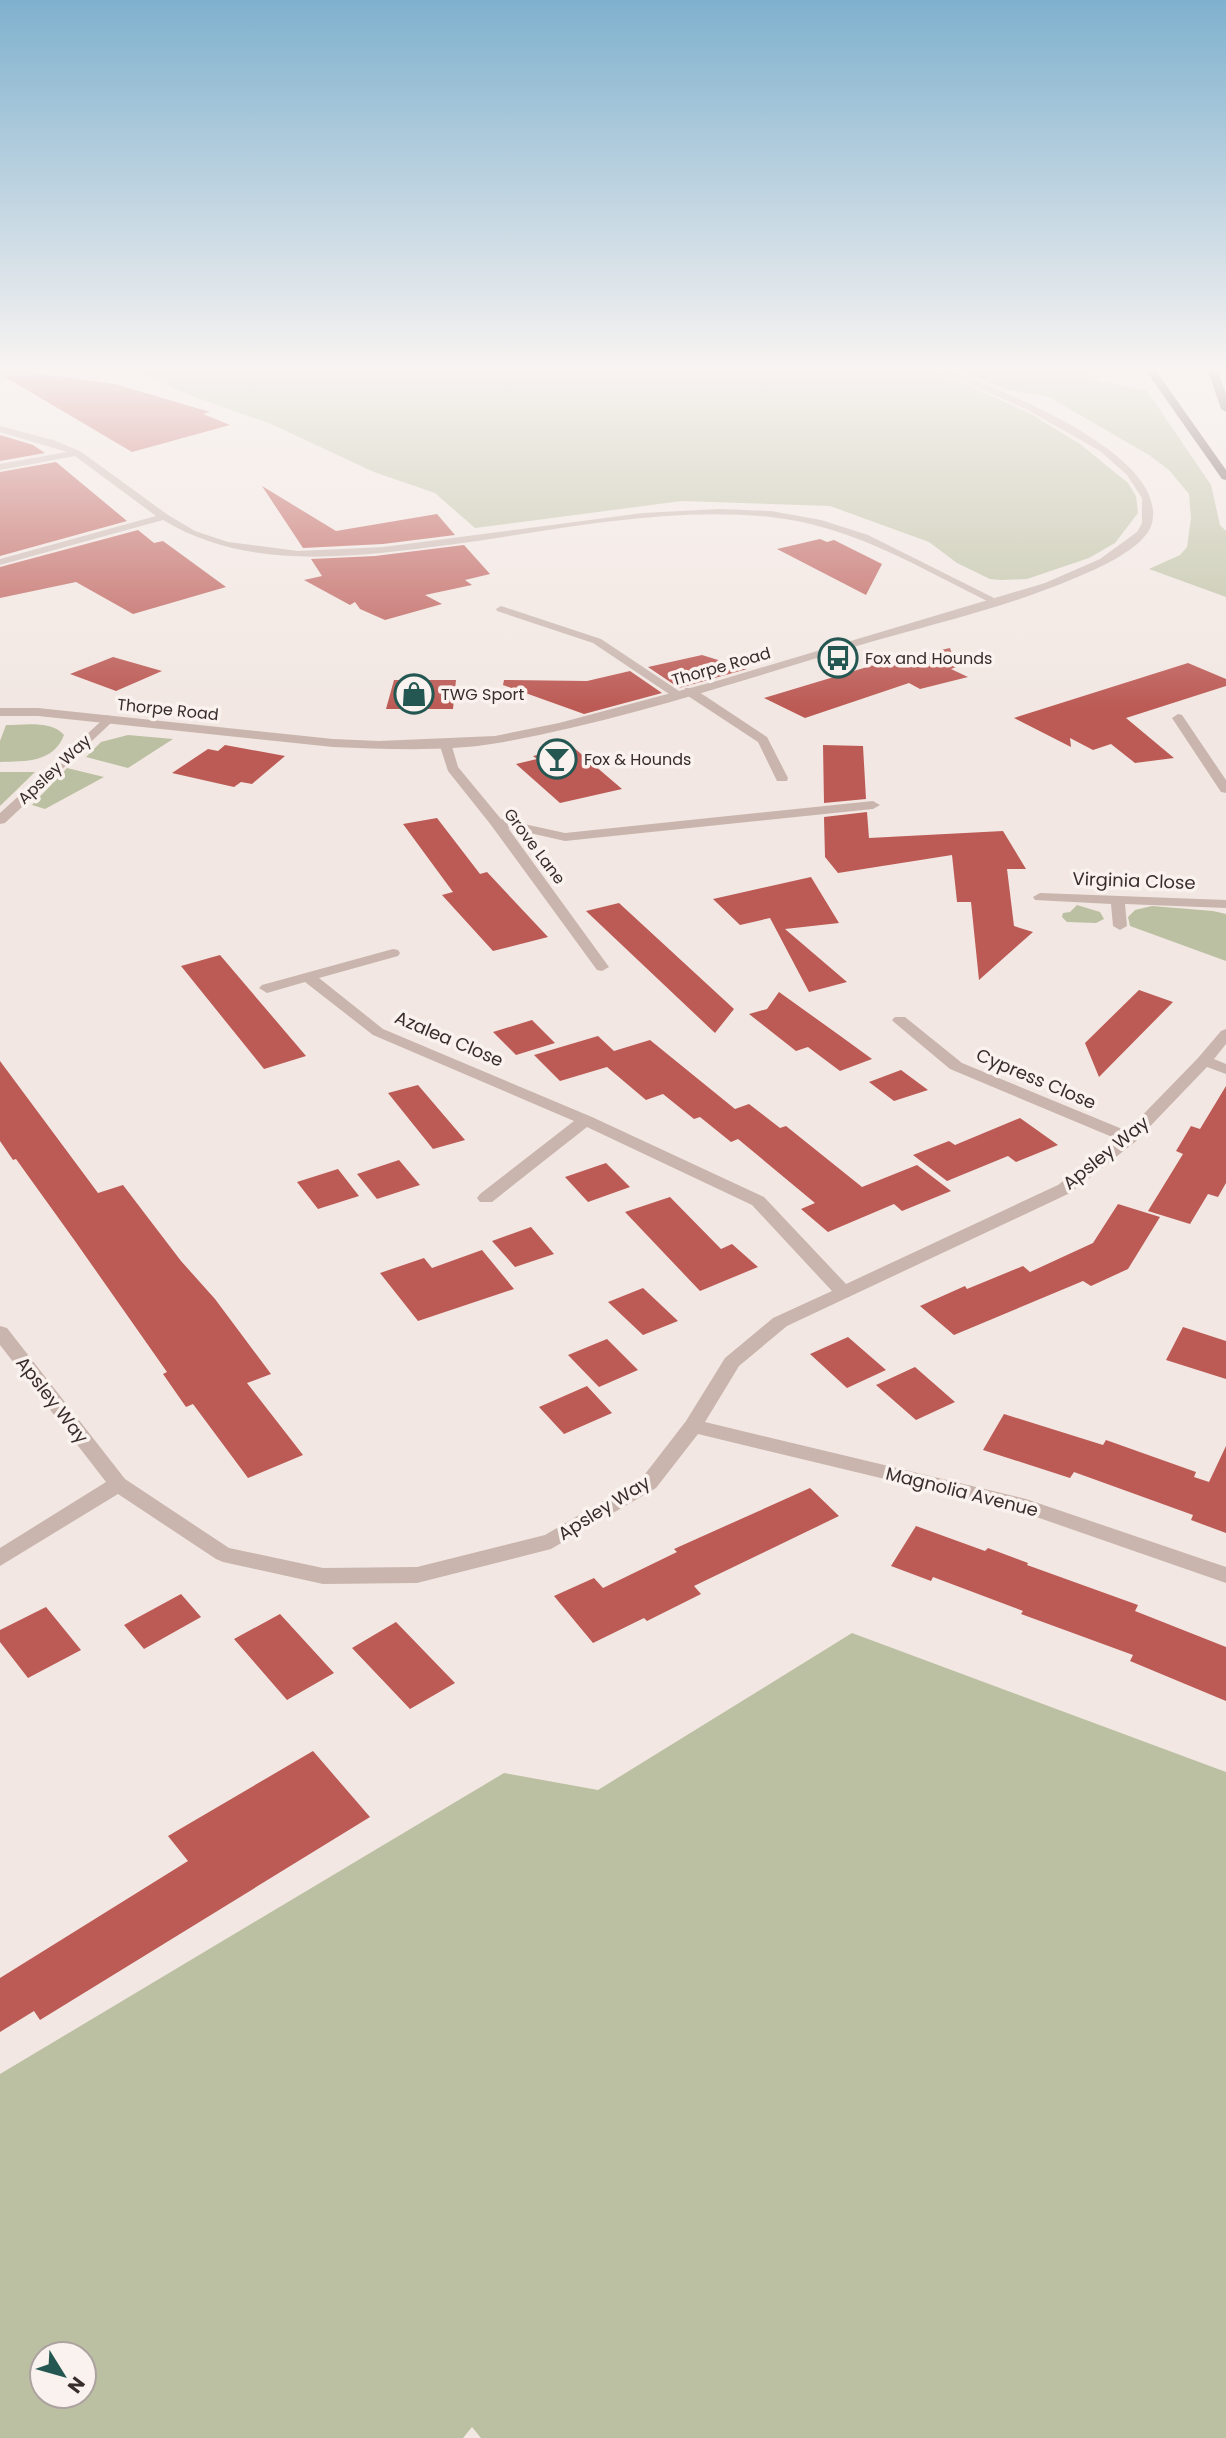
<svg xmlns="http://www.w3.org/2000/svg" width="1226" height="2438" font-family="Poppins,sans-serif">
  <style>
    .green { fill: #bcc0a2; fill-rule: evenodd }
    .building { fill: #bc5a55 }
    .lines { fill: none; stroke-linecap: round; stroke-linejoin: round }
    .minor { fill: #c9b5ae; fill-rule: evenodd }
    .tertiary { fill: #c9b5ae; fill-rule: evenodd }
    .trunk { fill: #695451; fill-rule: evenodd }
    .labels { text-anchor: middle; stroke-width: 7; stroke-linejoin: round; paint-order: stroke }
    .far-poi-label { font-size: 16px; fill: #392d2c; stroke: #f9f2ee; text-anchor: start }
    .far-street-label { font-size: 16px; fill: #392d2c; stroke: #f9f2ee }
    .street-label { font-size: 18px; fill: #392d2c; stroke: #f9f2ee }
  </style>
  <rect width="100%" height="100%" fill="#f2e7e2"/>
  <path class="green" d="M130,368H930L1031,414L1080,444L1128,483L1136,496L1138,513L1115,543L1089,558L1027,579L1001,580L990,579L957,563L929,542L830,506L682,501L475,528L435,493L374,472L271,424L189,395Z
    M952,368H1085L1098,381L1147,391L1211,485L1220,525L1226,531V597L1149,569L1180,555L1187,547L1191,518L1189,494L1169,470L1149,455L1049,397L1004,389Z
    M6,725C23,725 52,720 64,735C53,763 26,761 0,762V741Z
    M128,735L173,739L128,768L86,757L101,742Z
    M67,768L104,777L45,809L32,805Z
    M0,772H35L0,806Z
    M1077,905L1100,912L1104,919L1096,923L1067,922L1062,917L1063,913L1070,912Z
    M1152,906L1213,911L1226,914V961L1130,926L1128,917L1135,910Z
    M852,1633L1226,1772V2438H481L472,2427L463,2438H0V2074L504,1773L598,1790ZM42,2354H84V2396H42Z"/>
  <path class="building" d="M0,368L115,384L210,412L203,414L230,425L132,452L0,374Z
    M0,435L33,445L45,453L0,461Z
    M56,462L127,521L0,556V472Z
    M262,486L336,531L437,514L455,535L383,544L303,548Z
    M138,530L154,543L163,541L226,587L133,614L76,582L0,598V567Z
    M820,539L827,542L834,540L882,564L866,595L777,549Z
    M464,545L490,574L465,580L472,585L425,595L442,604L385,620L360,609L355,602L350,605L304,580L322,576L311,559L375,556Z
    M950,648L956,667L951,669L968,677L920,689L909,683L805,718L764,698L877,664Z
    M702,655L747,669L679,688L648,667Z
    M113,657L162,671L116,691L70,674Z
    M1188,663L1226,679V686L1126,718L1174,758L1135,763L1111,744L1093,750L1070,738L1071,747L1014,718Z
    M630,671L662,693L584,714L503,685L504,680L587,681Z
    M394,680H456L453,709H386Z
    M225,745L285,756L252,784L241,782L234,787L172,773L208,749L218,751Z
    M823,745L863,746L866,799L824,803Z
    M573,747L622,789L560,803L516,764L537,759L533,756Z
    M867,812L869,838L1003,831L1026,869H1007L1014,926L1033,932L979,980L971,902H957L952,855L838,873L825,857L824,817Z
    M437,818L480,874L487,872L548,937L493,951L442,895L453,892L403,824Z
    M811,877L839,923L785,929L847,982L809,992L770,918L740,925L713,899Z
    M619,903L734,1009L715,1033L586,911Z
    M220,955L306,1056L264,1069L181,966Z
    M1139,990L1173,1002L1099,1077L1085,1043Z
    M779,992L839,1035L872,1059L840,1071L808,1047L796,1051L749,1014L767,1009Z
    M532,1020L555,1043L516,1055L493,1032Z
    M598,1036L614,1051L650,1040L735,1109L749,1104L780,1128L786,1126L862,1187L917,1165L951,1191L902,1211L894,1204L828,1232L801,1209L815,1203L738,1139L731,1142L700,1117L694,1119L663,1094L646,1100L607,1067L560,1081L534,1055Z
    M0,1061L98,1193L123,1185L181,1261L215,1299L271,1374L247,1383L303,1455L248,1478L193,1404L186,1407L163,1374L167,1372L75,1241L16,1159L13,1160L0,1141Z
    M901,1070L928,1090L894,1101L869,1082Z
    M418,1085L465,1140L433,1149L388,1093Z
    M1226,1086V1183L1218,1197L1208,1194L1190,1224L1148,1211L1183,1154L1176,1151L1191,1126L1200,1129Z
    M1020,1118L1058,1145L1016,1162L1008,1156L947,1181L913,1155L949,1141L955,1145Z
    M399,1160L420,1185L377,1199L357,1174Z
    M606,1163L630,1187L588,1202L565,1177Z
    M338,1169L359,1196L318,1209L297,1182Z
    M670,1197L721,1249L732,1244L758,1267L700,1291L625,1212Z
    M1118,1204L1160,1217L1128,1269L1091,1286L1083,1281L954,1335L920,1306L965,1286L967,1289L1023,1266L1030,1272L1093,1243Z
    M531,1227L554,1254L515,1267L492,1241Z
    M482,1250L514,1289L418,1321L380,1273L424,1258L432,1268Z
    M643,1288L678,1321L643,1335L608,1302Z
    M1183,1327L1226,1341V1379L1166,1360Z
    M848,1337L886,1370L847,1388L810,1354Z
    M607,1339L638,1370L599,1387L568,1355Z
    M915,1367L955,1402L916,1420L876,1385Z
    M587,1386L612,1413L564,1434L539,1407Z
    M1004,1414L1103,1445L1106,1440L1196,1472L1194,1477L1209,1482L1226,1446V1533L1191,1520L1193,1515L1074,1472L1070,1478L983,1450Z
    M810,1488L839,1516L694,1586L701,1594L647,1621L644,1618L593,1643L554,1596L594,1578L603,1588L677,1552L674,1549Z
    M916,1526L985,1551L988,1548L1028,1563L1027,1565L1138,1605L1135,1611L1226,1647V1701L1130,1661L1133,1655L1021,1614L1023,1611L933,1577L931,1581L891,1566Z
    M181,1594L201,1617L144,1649L124,1625Z
    M46,1607L81,1650L28,1678L0,1642V1630Z
    M280,1614L334,1673L287,1700L234,1639Z
    M396,1622L455,1683L410,1709L352,1648Z
    M313,1751L370,1817L40,2020L34,2011L0,2032V1978L188,1861L168,1836Z"/>
  <g class="lines">
    <path class="minor" d="M0,426L53,440L80,451L168,515L195,531L228,542L298,551L383,547L643,513L719,509L771,511L821,520L868,535L1000,601L991,603C920,568 851,525 770,517C663,506 553,531 448,545C352,557 249,572 163,520L0,565V559L156,516L75,456L0,470V464L67,452L0,432Z
      M501,606L601,639L685,695L675,698L593,643L497,611L496,609Z
      M685,688H693L767,737L788,778L787,781H777L758,742L685,694Z
      M1178,714L1182,715L1226,780V793L1221,792L1172,718Z
      M108,715L114,719L112,722L5,823L0,824V813Z
      M445,739L451,743L458,767L501,819L565,833L873,801L880,805L873,809L565,841L508,828L609,967L602,971L597,970L491,825L448,771L439,743Z
      M1040,893L1226,900V908L1125,904L1127,926L1120,930L1113,926L1111,904L1035,900L1033,897Z
      M393,949L398,950L400,953L398,956L319,978L383,1029L592,1117L764,1197L846,1284L1058,1185L1117,1139L950,1069L895,1023L892,1020L895,1017H905L962,1063L1127,1131L1198,1058L1221,1031L1226,1029V1044L1214,1059L1226,1064V1074L1207,1067L1135,1142L1070,1193L787,1326L739,1366L705,1422L1026,1499L1226,1567V1583L1022,1512L698,1434L656,1488L551,1549L417,1583L323,1584L223,1562L216,1559L118,1494L0,1566V1548L106,1482L0,1345V1326L7,1328L125,1479L229,1548L323,1568L417,1567L545,1535L642,1478L686,1421L725,1358L773,1318L832,1291L752,1205L587,1127L492,1202H480L477,1198L480,1194L574,1121L373,1035L305,982L267,993L259,988L262,985Z"/>
    <path class="tertiary" d="M932,368H944C994,387 1169,453 1152,523C1146,548 1097,569 1075,578C1008,607 928,625 857,646C739,681 620,721 498,743C447,752 385,749 333,747L38,716H0V708H38L333,739L379,741L495,736L559,723L720,680L1045,583L1100,559L1137,532L1142,523V498L1127,475L1100,451L1026,409Z"/>
    <path class="trunk" d="M1144,368H1154L1226,470V480L1222,479Z
      M1207,368H1217L1226,395V412L1221,409Z"/>
  </g>
  <linearGradient id="sky" x2="0" y2="1"><stop stop-color="#7fb1ce"/><stop offset="0.52" stop-color="#f9f4f2"/><stop offset="1" stop-color="#f9f4f2" stop-opacity="0"/></linearGradient>
  <rect width="1226" height="709" fill="url(#sky)"/>
  <defs>
    <g id="bus-ring" transform="scale(2.0125)"><circle r="9.5" fill="#f9f2ee" stroke="#245751" stroke-width="1.5"/><path d="M-5-6H5V4H4V6H2V4H-2V6H-4V4H-5ZM-3.5-4V0h7V-4ZM-3.5 1.2v1.5H-2V1.2ZM2 1.2v1.5H3.5V1.2Z" fill="#245751"/></g>
    <g id="shop-ring" transform="scale(2.0125)"><circle r="9.5" fill="#f9f2ee" stroke="#245751" stroke-width="1.5"/><path d="M-5-2.5h2.3a2.7 3.5 0 0 1 5.4 0H5L5.5 6h-11ZM-1.5-2.5h3a1.5 2.3 0 0 0-3 0Z" fill="#245751"/></g>
    <g id="bar-ring" transform="scale(2.0125)"><circle r="9.5" fill="#f9f2ee" stroke="#245751" stroke-width="1.5"/><path d="M-6-5H6L.8 .8V4.5H3.5V6h-7V4.5H-.8V.8Z" fill="#245751"/></g>
  </defs>
  <g fill-rule="evenodd">
    <use href="#bus-ring" x="838" y="658"/>
    <use href="#shop-ring" x="414" y="694"/>
    <use href="#bar-ring" x="557" y="759"/>
  </g>
  <g class="labels">
    <g class="far-poi-label">
      <text x="865" y="664">Fox and Hounds</text>
      <text x="441" y="700">TWG Sport</text>
      <text x="584" y="765">Fox &amp; Hounds</text>
    </g>
    <g class="far-street-label">
      <text transform="translate(721 666) rotate(-16)" y="6">Thorpe Road</text>
      <text transform="translate(168 709) rotate(6)" y="6">Thorpe Road</text>
      <text transform="translate(54 769) rotate(-43)" y="6">Apsley Way</text>
      <text transform="translate(535 846) rotate(53)" y="6">Grove Lane</text>
    </g>
    <g class="street-label">
      <text transform="translate(1134 881) rotate(2)" y="6">Virginia Close</text>
      <text transform="translate(449 1039) rotate(23)" y="6">Azalea Close</text>
      <text transform="translate(1036 1079) rotate(23)" y="6">Cypress Close</text>
      <text transform="translate(1106 1153) rotate(-39)" y="6">Apsley Way</text>
      <text transform="translate(52 1400) rotate(52)" y="6">Apsley Way</text>
      <text transform="translate(962 1492) rotate(14)" y="6">Magnolia Avenue</text>
      <text transform="translate(604 1508) rotate(-32)" y="6">Apsley Way</text>
    </g>
  </g>
  <g transform="translate(63 2375) rotate(127)"><circle r="33" fill="#f9f2ee" stroke="#aca3a0" stroke-width="2"/>
  <path d="M0-5L12 26L0 18L-12 26Z" fill="#245751"/>
  <text y="-10" font-size="19" font-weight="bold" text-anchor="middle" fill="#392d2c">N</text>
  </g>
</svg>
